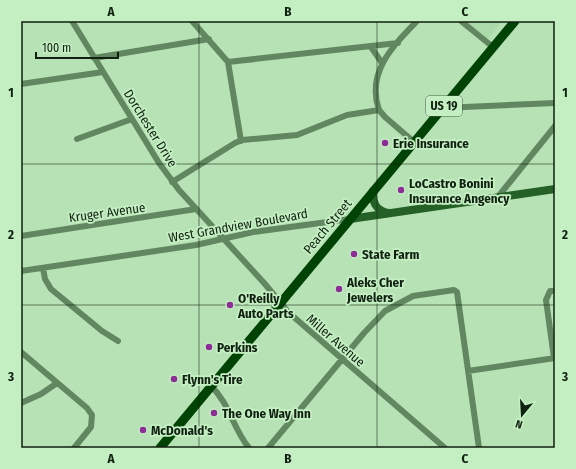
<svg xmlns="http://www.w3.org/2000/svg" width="576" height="469" font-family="'Fira Sans Condensed',sans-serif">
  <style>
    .built { fill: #aadba8 }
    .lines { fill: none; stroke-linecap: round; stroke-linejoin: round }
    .street { stroke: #618760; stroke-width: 6 }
    .secondary { stroke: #256126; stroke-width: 8 }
    .primary { stroke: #004304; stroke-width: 9 }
    .grid { fill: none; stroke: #112111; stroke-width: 1; stroke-opacity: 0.55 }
    .poi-dot { fill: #8c2d97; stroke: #c4efc2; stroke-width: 1.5 }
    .labels { text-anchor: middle; stroke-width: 3.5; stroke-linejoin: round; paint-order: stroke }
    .shield { fill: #c4efc2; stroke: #475f46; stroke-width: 1 }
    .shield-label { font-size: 12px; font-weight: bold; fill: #112111 }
    .street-label { font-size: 13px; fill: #112111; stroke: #c4efc2 }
    .poi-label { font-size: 13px; font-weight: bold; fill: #112111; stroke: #c4efc2; text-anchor: start }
    .neatline { fill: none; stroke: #112111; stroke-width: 1.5 }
    .grid-label { font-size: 13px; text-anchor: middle; font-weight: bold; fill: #112111 }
  </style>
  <rect width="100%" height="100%" fill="#b7e2b5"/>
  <path class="built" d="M466,21H502L489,38H487Z"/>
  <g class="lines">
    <path class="street" d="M72,21L159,163L179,190L265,284L288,312L445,448
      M192,21L228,62L241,141
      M461,21L493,47
      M371,47L382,63
      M94,58L209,39
      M228,62L398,43
      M21,84L103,72
      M442,108L555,103
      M379,110C366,72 393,46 417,21
      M77,139L132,119
      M172,182L235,143L242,140L297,135L347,115L379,110L385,117L414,142
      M497,198L555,126
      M21,236L196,209
      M43,268L45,279L51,289L102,331L118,341
      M21,271L196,245L253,232L350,219
      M21,352L87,408L92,415L91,427L74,448
      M554,358L546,300L550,291H555
      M468,371L555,358
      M211,386C230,404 233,429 249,448
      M21,403L41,394L57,383
      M268,448L364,333L385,311L413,296L454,290L457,292L479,448"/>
    <path class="secondary" d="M373,191C372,203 376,210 388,213
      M350,219L555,189"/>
    <path class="primary" d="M160,448L515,21"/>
  </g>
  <path class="grid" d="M199,21V448M377,21V448M21,164H555M21,305H555"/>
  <g class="poi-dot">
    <circle cx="385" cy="143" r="4"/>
    <circle cx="401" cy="190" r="4"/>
    <circle cx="354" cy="254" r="4"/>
    <circle cx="339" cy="289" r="4"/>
    <circle cx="230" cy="305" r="4"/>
    <circle cx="209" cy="347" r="4"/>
    <circle cx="174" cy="379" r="4"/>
    <circle cx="214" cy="413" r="4"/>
    <circle cx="143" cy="430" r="4"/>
  </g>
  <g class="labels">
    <rect class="shield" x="426" y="96" width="36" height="20" rx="3"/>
    <g class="shield-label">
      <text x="444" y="110">US 19</text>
    </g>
    <g class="street-label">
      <text transform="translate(151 128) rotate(58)" y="5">Dorchester Drive</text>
      <text transform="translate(107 212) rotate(-8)" y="5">Kruger Avenue</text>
      <text transform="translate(238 225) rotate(-10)" y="5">West Grandview Boulevard</text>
      <text transform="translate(327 226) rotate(-50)" y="5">Peach Street</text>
      <text transform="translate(336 340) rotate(41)" y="5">Miller Avenue</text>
    </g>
    <g class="poi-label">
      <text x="393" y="148">Erie Insurance</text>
      <text x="409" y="188">LoCastro Bonini<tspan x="409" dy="15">Insurance Angency</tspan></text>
      <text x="362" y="259">State Farm</text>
      <text x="347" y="287">Aleks Cher<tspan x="347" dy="15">Jewelers</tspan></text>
      <text x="238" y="303">O'Reilly<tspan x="238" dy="15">Auto Parts</tspan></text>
      <text x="217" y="352">Perkins</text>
      <text x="182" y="384">Flynn's Tire</text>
      <text x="222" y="418">The One Way Inn</text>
      <text x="151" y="435">McDonald's</text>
    </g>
  </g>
  <rect width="576" height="469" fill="none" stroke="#c4efc2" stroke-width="44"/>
  <g transform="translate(522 415) rotate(198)" stroke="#c4efc2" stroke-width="3" paint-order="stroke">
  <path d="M0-3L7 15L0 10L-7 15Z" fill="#112111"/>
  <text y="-6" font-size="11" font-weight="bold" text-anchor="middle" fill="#112111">N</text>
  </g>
  <path d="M36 52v6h82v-6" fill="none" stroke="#112111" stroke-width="2"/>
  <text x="42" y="52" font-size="12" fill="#112111" stroke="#c4efc2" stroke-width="3" paint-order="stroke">100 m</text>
  <rect x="22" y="22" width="532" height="425" class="neatline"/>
  <g class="grid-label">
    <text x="111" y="16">A</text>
    <text x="288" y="16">B</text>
    <text x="465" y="16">C</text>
    <text x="11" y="97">1</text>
    <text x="565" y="97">1</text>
    <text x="11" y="239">2</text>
    <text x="565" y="239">2</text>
    <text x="11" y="381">3</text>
    <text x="565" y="381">3</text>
    <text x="111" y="463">A</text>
    <text x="288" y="463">B</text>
    <text x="465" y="463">C</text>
  </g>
</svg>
